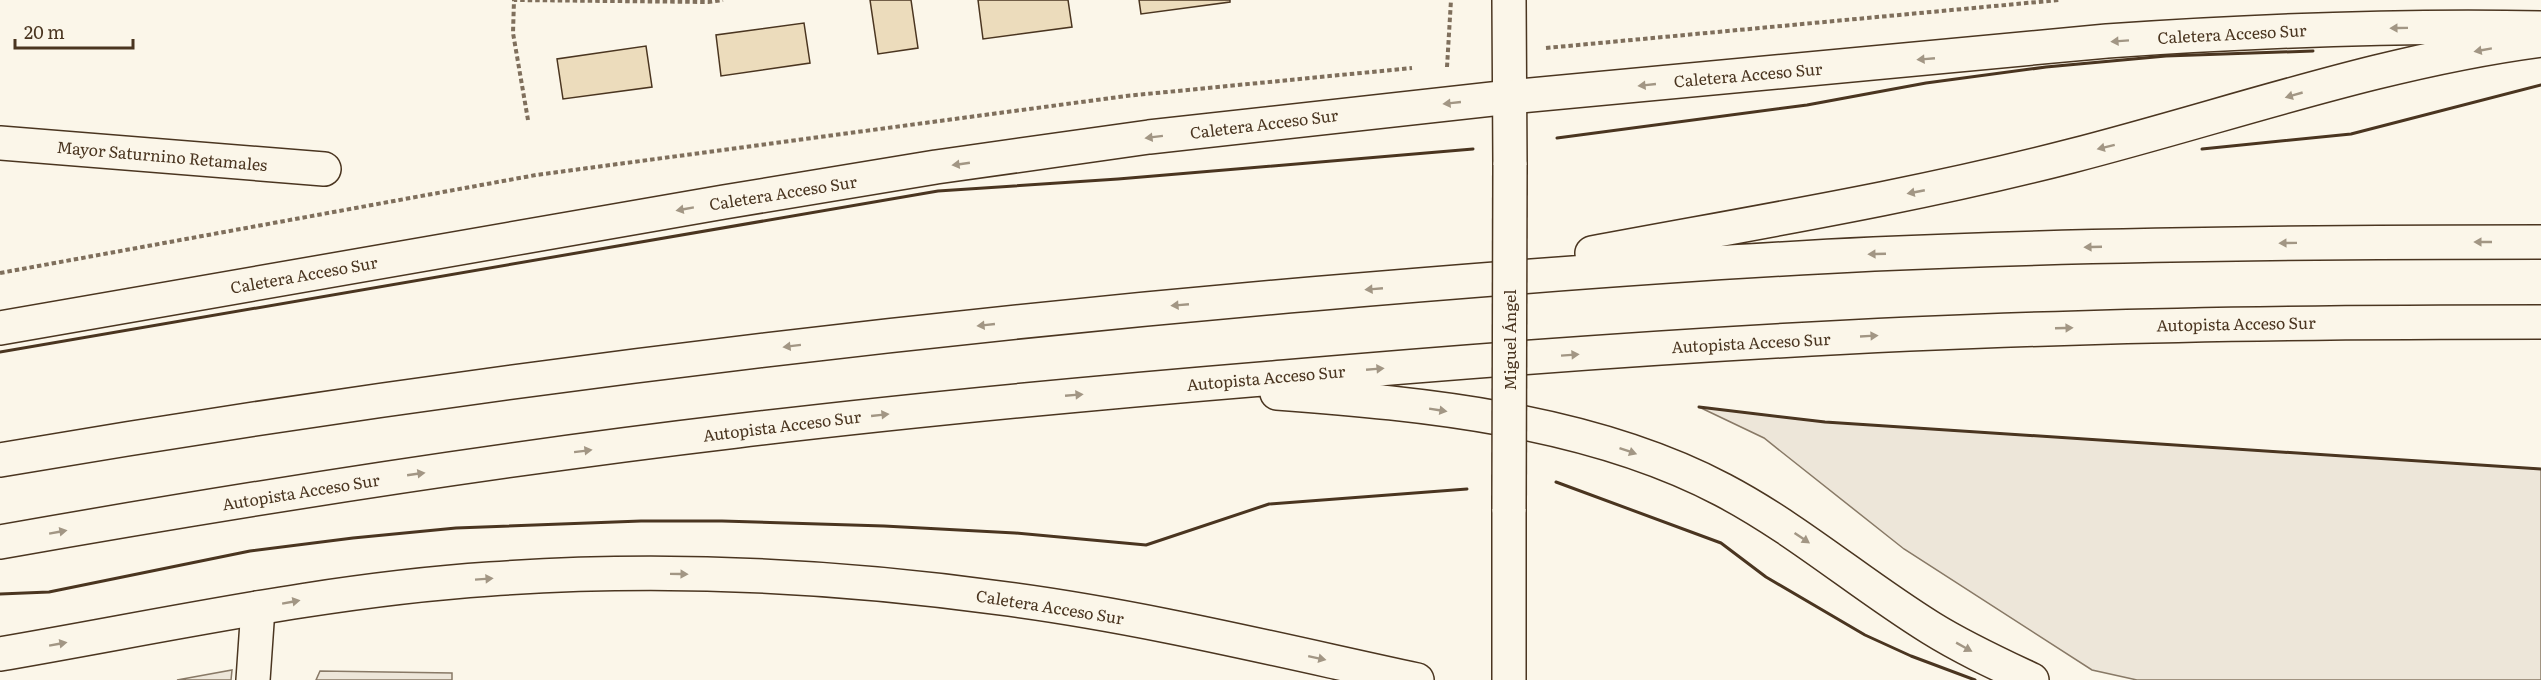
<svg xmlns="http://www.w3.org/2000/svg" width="2541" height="680" font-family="Literata,serif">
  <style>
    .green { fill: #ede6d9; stroke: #887966; stroke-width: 1.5 }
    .building { fill: #ecdcbc; stroke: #4a3520; stroke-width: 1.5 }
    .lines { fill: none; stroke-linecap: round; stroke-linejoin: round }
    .minor-casing { stroke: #4a3520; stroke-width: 36 }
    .tertiary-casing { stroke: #4a3520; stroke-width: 36 }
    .secondary-casing { stroke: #4a3520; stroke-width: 36 }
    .motorway-casing { stroke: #4a3520; stroke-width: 36 }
    .path { stroke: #7f6f5c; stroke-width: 4; stroke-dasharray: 4.5 3; stroke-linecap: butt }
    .minor { stroke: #fbf6e9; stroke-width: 33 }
    .tertiary { stroke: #fbf6e9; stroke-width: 33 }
    .secondary { stroke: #fbf6e9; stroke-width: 33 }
    .motorway { stroke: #fbf6e9; stroke-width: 33 }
    .tertiary-bridge-casing { stroke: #4a3520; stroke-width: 36; stroke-linecap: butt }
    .tertiary-bridge { stroke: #fbf6e9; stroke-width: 33 }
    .wall { stroke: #4a3520; stroke-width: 3 }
    .oneway { fill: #a29684 }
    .labels { text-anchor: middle; stroke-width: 4.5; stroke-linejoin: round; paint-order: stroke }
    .street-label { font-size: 16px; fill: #4a3520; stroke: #fbf6e9 }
  </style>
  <rect width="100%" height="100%" fill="#fbf6e9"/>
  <path class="green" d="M1699,407L1825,422L2541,469V680H2137L2092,670L1904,549L1764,438Z
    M232,670L231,680H177Z
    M320,671L452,673V680H316Z"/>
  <path class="building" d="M870,0H911L918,48L878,54Z
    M978,0H1068L1072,27L983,39Z
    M1139,0H1230V2L1141,14Z
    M804,23L810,63L721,76L716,35Z
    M646,46L652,87L563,99L557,59Z"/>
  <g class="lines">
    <g class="minor-casing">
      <path id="minor" d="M0,143L324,169
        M253,680L258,608"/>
    </g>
    <g class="tertiary-casing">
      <path id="tertiary" d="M1509,0L1510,165
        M1509,680V509"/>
    </g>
    <g class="secondary-casing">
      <path id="secondary" d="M0,328L724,202L936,167L1149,137L1510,97L2107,41C2252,31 2396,25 2541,28
        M0,654C163,626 325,590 490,579C659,567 833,575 1000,598C1140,616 1278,650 1417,680"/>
    </g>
    <g class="motorway-casing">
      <path id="motorway" d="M1592,253C1752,223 1913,197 2071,156C2227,116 2381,61 2541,40
        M1277,393C1425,404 1590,420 1723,490C1797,529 1860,584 1931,628C1963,648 1998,664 2032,680
        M0,460C435,386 872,332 1311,294C1498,278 1686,263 1874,254C2096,244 2319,242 2541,242
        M0,542C244,499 490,460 736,431C919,409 1102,392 1285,377C1549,354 1814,335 2079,328C2233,323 2387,322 2541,322"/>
    </g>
    <path class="path" d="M1546,48L2059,0
      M1447,67L1451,0
      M528,120L513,33L514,0L708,2L723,0
      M0,273L536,175L1126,96L1412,68"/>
    <use href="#minor" class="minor"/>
    <use href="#tertiary" class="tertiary"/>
    <use href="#secondary" class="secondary"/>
    <use href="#motorway" class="motorway"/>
    <g class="tertiary-bridge-casing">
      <path id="tertiary-bridge" d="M1509,509L1510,165"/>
    </g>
    <use href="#tertiary-bridge" class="tertiary-bridge"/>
    <path class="wall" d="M1557,138L1807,105L1926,83L2046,67L2166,56L2313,51
      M2202,149L2351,134L2541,85
      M0,352L938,191L1118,179L1473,149
      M1699,407L1825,422L2541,469
      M1556,482L1721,543L1766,577L1865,635L1911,656L1975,680
      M0,594L49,592L250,551L353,538L456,528L641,521H722L884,526L1015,533L1146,545L1269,504L1467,489"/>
  </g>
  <defs><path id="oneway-solid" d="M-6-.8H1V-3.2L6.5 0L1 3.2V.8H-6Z" transform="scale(1.5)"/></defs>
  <g class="oneway">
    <use href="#oneway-solid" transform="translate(2399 28) rotate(179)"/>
    <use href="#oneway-solid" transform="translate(2120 41) rotate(176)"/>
    <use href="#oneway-solid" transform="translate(2483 50) rotate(170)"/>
    <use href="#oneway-solid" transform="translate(1926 59) rotate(175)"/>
    <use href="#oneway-solid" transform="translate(1647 85) rotate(174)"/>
    <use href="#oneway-solid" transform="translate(2294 95) rotate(164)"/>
    <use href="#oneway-solid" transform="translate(1452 103) rotate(174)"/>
    <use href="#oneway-solid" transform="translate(1154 137) rotate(173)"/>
    <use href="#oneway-solid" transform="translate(2106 147) rotate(166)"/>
    <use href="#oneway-solid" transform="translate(961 164) rotate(172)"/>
    <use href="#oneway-solid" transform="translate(1916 192) rotate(169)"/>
    <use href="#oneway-solid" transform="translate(685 209) rotate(170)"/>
    <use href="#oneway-solid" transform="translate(2483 242) rotate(180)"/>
    <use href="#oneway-solid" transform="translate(2288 243) rotate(179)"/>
    <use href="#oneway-solid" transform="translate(2093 247) rotate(178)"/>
    <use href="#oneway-solid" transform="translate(1877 254) rotate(178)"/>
    <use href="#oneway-solid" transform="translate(1374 289) rotate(175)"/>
    <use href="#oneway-solid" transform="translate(1180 305) rotate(175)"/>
    <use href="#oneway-solid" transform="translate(986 325) rotate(174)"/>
    <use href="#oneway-solid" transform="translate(2064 328) rotate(-2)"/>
    <use href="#oneway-solid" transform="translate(1869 336) rotate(-3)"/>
    <use href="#oneway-solid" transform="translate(792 346) rotate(173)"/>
    <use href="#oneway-solid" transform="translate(1570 355) rotate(-4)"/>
    <use href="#oneway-solid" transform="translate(1375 369) rotate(-5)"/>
    <use href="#oneway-solid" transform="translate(1074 395) rotate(-5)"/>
    <use href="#oneway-solid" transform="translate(1438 410) rotate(9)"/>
    <use href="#oneway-solid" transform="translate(880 415) rotate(-6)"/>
    <use href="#oneway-solid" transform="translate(583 451) rotate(-7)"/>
    <use href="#oneway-solid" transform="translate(1628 451) rotate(19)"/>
    <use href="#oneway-solid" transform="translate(416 474) rotate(-8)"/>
    <use href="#oneway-solid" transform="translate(58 532) rotate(-10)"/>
    <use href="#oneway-solid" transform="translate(1802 538) rotate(34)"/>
    <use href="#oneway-solid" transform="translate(679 574) rotate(1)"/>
    <use href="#oneway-solid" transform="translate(484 579) rotate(-4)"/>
    <use href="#oneway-solid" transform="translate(291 602) rotate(-10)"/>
    <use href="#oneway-solid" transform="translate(58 644) rotate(-10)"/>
    <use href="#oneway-solid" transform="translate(1964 647) rotate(29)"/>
    <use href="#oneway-solid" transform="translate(1317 658) rotate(12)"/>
  </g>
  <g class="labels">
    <g class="street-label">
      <text transform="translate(2232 34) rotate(-3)" y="6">Caletera Acceso Sur</text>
      <text transform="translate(1748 75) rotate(-5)" y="6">Caletera Acceso Sur</text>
      <text transform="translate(1264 124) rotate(-7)" y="6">Caletera Acceso Sur</text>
      <text transform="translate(162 156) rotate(5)" y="6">Mayor Saturnino Retamales</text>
      <text transform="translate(783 193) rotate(-9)" y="6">Caletera Acceso Sur</text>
      <text transform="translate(304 275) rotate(-10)" y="6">Caletera Acceso Sur</text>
      <text transform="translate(2236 324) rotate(-1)" y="6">Autopista Acceso Sur</text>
      <text transform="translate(1510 340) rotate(-90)" y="6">Miguel Ángel</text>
      <text transform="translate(1751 343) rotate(-3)" y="6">Autopista Acceso Sur</text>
      <text transform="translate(1266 378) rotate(-5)" y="6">Autopista Acceso Sur</text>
      <text transform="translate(782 426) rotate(-7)" y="6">Autopista Acceso Sur</text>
      <text transform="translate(301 492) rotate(-9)" y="6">Autopista Acceso Sur</text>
      <text transform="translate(1050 607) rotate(9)" y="6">Caletera Acceso Sur</text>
    </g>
  </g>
  <path d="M15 39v9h118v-9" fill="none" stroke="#4a3520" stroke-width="3"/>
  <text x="24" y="39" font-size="18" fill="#4a3520" stroke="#fbf6e9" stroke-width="4.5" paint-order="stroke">20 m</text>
</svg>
